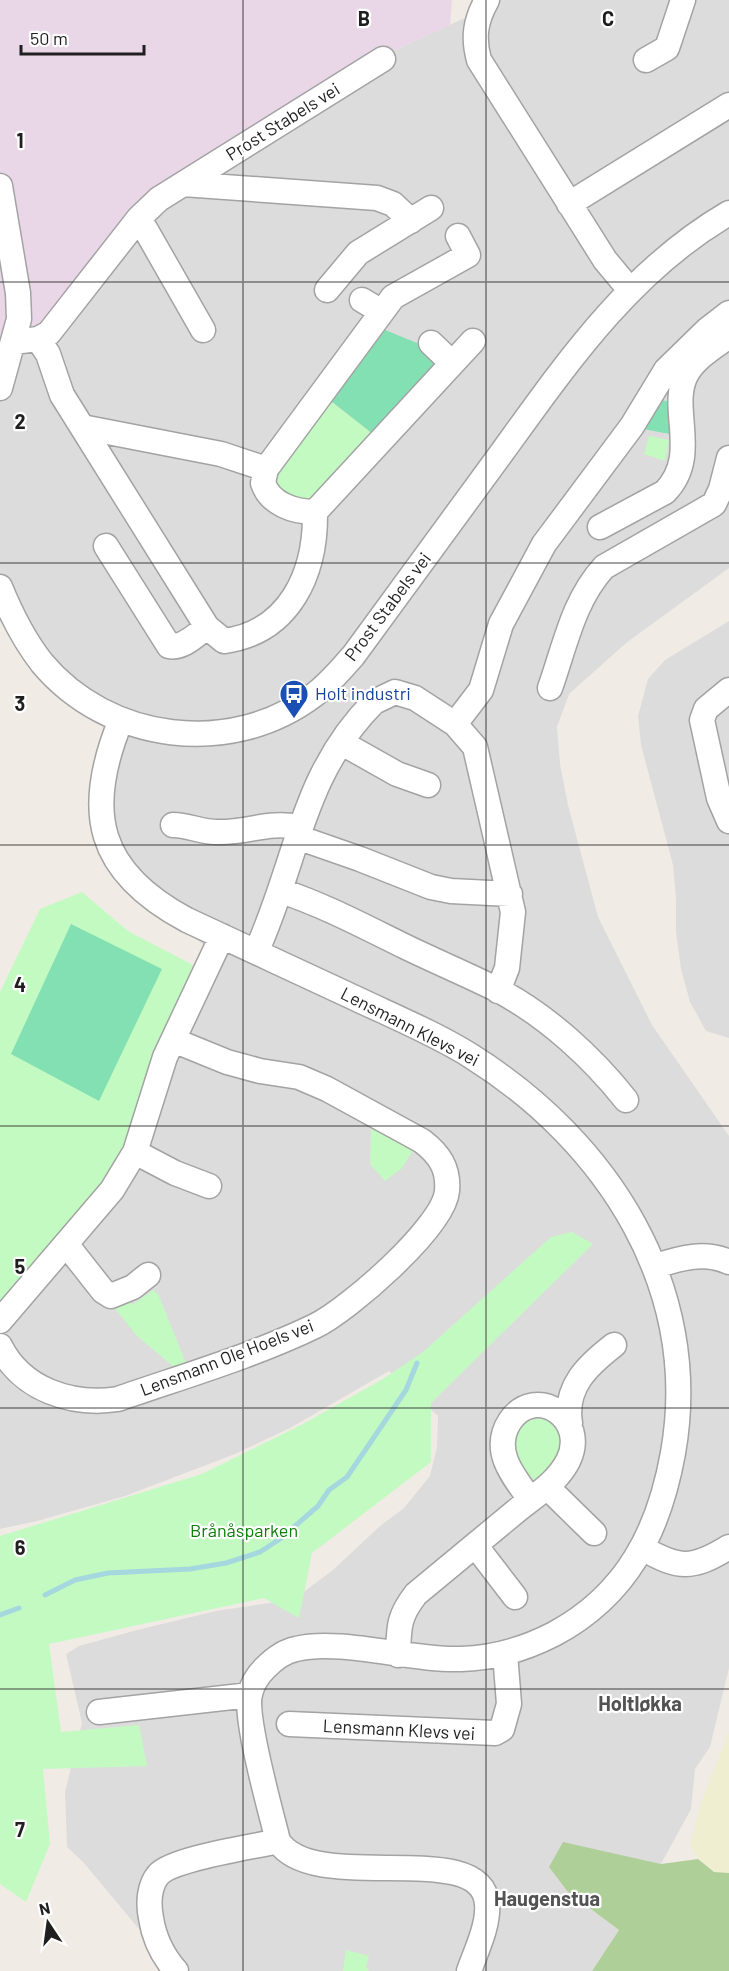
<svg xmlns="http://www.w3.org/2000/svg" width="729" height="1971" font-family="Barlow,sans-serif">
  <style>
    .residential { fill: #dddcdc }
    .industrial { fill: #e9d7e7 }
    .farmland { fill: #efeed0 }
    .forest { fill: #afcf99 }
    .park { fill: #c3fac2 }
    .pitch { fill: #82e0b2 }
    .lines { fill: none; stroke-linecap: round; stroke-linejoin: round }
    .stream { stroke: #a5d7de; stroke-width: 5 }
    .minor-casing { stroke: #a3a3a3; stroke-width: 27 }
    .minor { stroke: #fff; stroke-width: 24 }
    .grid { fill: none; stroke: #1f1f1f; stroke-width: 1.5; stroke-opacity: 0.55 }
    .labels { text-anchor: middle; stroke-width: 4.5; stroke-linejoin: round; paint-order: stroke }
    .street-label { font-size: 18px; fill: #1f1f1f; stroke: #fff }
    .transit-label { font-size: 18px; fill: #164399; stroke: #fff; text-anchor: start }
    .park-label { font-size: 18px; fill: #0c7f0a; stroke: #fff }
    .neighbourhood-label { font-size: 20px; font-weight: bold; fill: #525252; stroke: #fff }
    .grid-label { font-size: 20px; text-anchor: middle; font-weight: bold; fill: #1f1f1f; stroke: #fff; stroke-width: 4.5; stroke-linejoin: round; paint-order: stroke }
  </style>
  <rect width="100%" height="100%" fill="#f0ebe5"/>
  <path class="residential" d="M491,0H729V568L626,643L569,694L557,727L560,764L568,805L598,917L652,1025L729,1136V1668L710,1747L695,1769L691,1809L661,1864L563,1843L568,1892L619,1930L592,1971H174L84,1863L67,1847L65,1792L82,1723L66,1654L79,1646L141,1629L216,1611L276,1602L305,1591L333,1570L380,1526L404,1508L430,1476L437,1447L438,1416L389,1371L290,1428L235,1454L125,1496L37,1521L0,1529V1319L209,949L165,915L113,855L107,724L86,707L0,582V374L3,365L47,331L114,229L147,205L362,75L395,50L478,12Z
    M729,621V1038L706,1031L690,1002L681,969L676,932V897L673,865L641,745L638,716L648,679L665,660Z"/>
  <path class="industrial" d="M0,0H452L450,25L395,50L362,75L147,205L114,229L47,331L22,348L0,374Z"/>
  <path class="farmland" d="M729,1732V1873L714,1872L698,1859L690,1845L701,1803Z"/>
  <path class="forest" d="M563,1842L661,1864L698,1859L714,1872L729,1873V1971H592L619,1930L568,1892L549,1867Z"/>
  <path class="park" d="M325,397L373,434L324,491L308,501L290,502L274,483L275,469Z
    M649,436L669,440L665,461L644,454Z
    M82,892L128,931L193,965L165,1038L127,1158L0,1305V992L40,909Z
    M371,1128L413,1150L402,1168L385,1181L370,1164Z
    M572,1232L593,1244L431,1403V1462L312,1553L299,1618L264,1598L49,1644L61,1732L139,1725L147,1766L43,1769L50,1844L26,1902L0,1884V1536L202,1474L303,1424L383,1379L423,1352L551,1237Z
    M153,1290L158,1294L186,1363L174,1367L137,1336L113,1306L126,1298L132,1305Z
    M542,1418C574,1431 561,1469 534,1480C515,1462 502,1421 542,1418Z
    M346,1950L369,1956L366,1967L369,1971H343Z"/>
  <path class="pitch" d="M385,330L422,345L436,362L373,434L331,401Z
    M663,400L673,404L675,435L638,428L653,403Z
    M71,924L162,969L99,1101L11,1054Z"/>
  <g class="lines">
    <path class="stream" d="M45,1595L75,1580L108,1573L190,1569L226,1563L260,1552L280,1539L318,1506L329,1490L347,1477L406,1390L417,1363
      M0,1615L19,1608"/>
    <g class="minor-casing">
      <path id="minor" d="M487,0C475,21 473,38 479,60L605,260L630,290
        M646,60L667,48L683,0
        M183,184L377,198L393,204L411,221
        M0,186L18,293L19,319L0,388
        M569,204L729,105
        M139,218L203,330
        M327,290L358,253L431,208
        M362,300L382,312
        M38,339L48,354L62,395L82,427L221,454L266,469L263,483C270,504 294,512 315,512L473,341
        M13,342L38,339L49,333L139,218L159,199L383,59
        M431,343L452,363
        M82,427L207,627L224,641C290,632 316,573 315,512
        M266,469L393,297L468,255L458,236
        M600,527L665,492C700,456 670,411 685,377C693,359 714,347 729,336
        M106,546L169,646C183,649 197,634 207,627
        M0,587C11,614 24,640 42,663C108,742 231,758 314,695C329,684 340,670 353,656C403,588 453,520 503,451C568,361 631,270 729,213
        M550,688C565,646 573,601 604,567L714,504L721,489L729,458
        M729,690L706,709L702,720L719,798L729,821
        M121,720C83,812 97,872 187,920C244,946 300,973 357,999C395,1017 436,1034 471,1056C608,1142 702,1288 673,1453C659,1531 627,1595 554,1634C525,1649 493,1658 461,1659C412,1661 340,1638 296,1649C285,1651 273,1660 265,1668C258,1675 252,1685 250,1694C244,1718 271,1812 278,1841C314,1897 482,1836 487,1904C489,1925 476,1951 469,1971
        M455,724L481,690L501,624L544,544L632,426L666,370L707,330L729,313
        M342,743L397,774L428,785
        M173,825C189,825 203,833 220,832C251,832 267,821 300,827
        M297,837L360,859L431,887L451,891L510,894
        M281,891C324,905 365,927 406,947C437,962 468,975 498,990C547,1016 592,1057 626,1100
        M256,952C297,863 301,775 374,702L395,692L415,698L455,724L475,747L513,912L507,968L498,991
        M135,1152L175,1173L209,1186
        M66,1244L103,1291L111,1296L133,1287L148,1275
        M656,1266C680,1258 705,1251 729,1262
        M0,1321L112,1190L135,1152L165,1057L222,936
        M0,1346C22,1390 72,1406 118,1399C184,1376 253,1356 315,1326C348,1310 444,1227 447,1191C449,1168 439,1154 422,1141L327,1089L299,1077L260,1071L227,1062L173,1040
        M570,1423C564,1387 588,1365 614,1345
        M547,1487L594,1533
        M475,1545L515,1597
        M642,1548C679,1569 692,1570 729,1547
        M398,1655C399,1627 398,1617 416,1594C449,1567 482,1539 515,1512C534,1496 556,1484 568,1461C589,1419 536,1383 510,1421C491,1450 513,1476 530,1499
        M99,1712L250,1695
        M289,1724L495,1733L502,1729L509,1704L505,1653
        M176,1971C162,1955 154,1938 151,1918C148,1903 149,1885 159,1874C175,1858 253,1847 278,1841"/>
    </g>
    <use href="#minor" class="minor"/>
  </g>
  <path class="grid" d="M243,0V1971M486,0V1971M0,282H729M0,563H729M0,845H729M0,1126H729M0,1408H729M0,1689H729"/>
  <defs>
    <g id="bus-pin" transform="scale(1.5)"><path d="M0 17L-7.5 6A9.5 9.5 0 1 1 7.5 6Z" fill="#1a4fb4" stroke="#fff"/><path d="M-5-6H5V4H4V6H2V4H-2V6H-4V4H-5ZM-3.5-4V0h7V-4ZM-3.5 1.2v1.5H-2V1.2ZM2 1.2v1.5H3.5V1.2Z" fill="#fff"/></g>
  </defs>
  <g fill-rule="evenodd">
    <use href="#bus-pin" x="294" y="694"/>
  </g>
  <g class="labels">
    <g class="street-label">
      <text transform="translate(283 122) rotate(-32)" y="6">Prost Stabels vei</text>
      <text transform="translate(388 607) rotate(-53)" y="6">Prost Stabels vei</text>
      <text transform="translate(410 1027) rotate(27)" y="6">Lensmann Klevs vei</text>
      <text transform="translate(227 1358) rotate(-21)" y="6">Lensmann Ole Hoels vei</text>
      <text transform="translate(399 1730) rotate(3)" y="6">Lensmann Klevs vei</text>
    </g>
    <g class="transit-label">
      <text x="315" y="700">Holt industri</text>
    </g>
    <g class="park-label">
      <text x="244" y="1537">Brånåsparken</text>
    </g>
    <g class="neighbourhood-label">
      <text x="640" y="1711">Holtløkka</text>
      <text x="547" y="1906">Haugenstua</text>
    </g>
  </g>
  <g class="grid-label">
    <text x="364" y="26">B</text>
    <text x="608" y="26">C</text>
    <text x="20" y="148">1</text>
    <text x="20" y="429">2</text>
    <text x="20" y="711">3</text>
    <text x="20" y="992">4</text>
    <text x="20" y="1274">5</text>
    <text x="20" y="1555">6</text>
    <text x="20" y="1837">7</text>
  </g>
  <g transform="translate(48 1923) rotate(347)" stroke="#ffffff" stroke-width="4.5" paint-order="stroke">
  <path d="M0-4.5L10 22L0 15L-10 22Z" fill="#1f1f1f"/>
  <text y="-9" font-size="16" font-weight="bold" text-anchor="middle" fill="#1f1f1f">N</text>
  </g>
  <path d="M21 45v9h123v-9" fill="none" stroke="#1f1f1f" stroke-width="3"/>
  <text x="30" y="45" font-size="18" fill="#1f1f1f" stroke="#ffffff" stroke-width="4.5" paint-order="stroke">50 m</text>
</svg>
